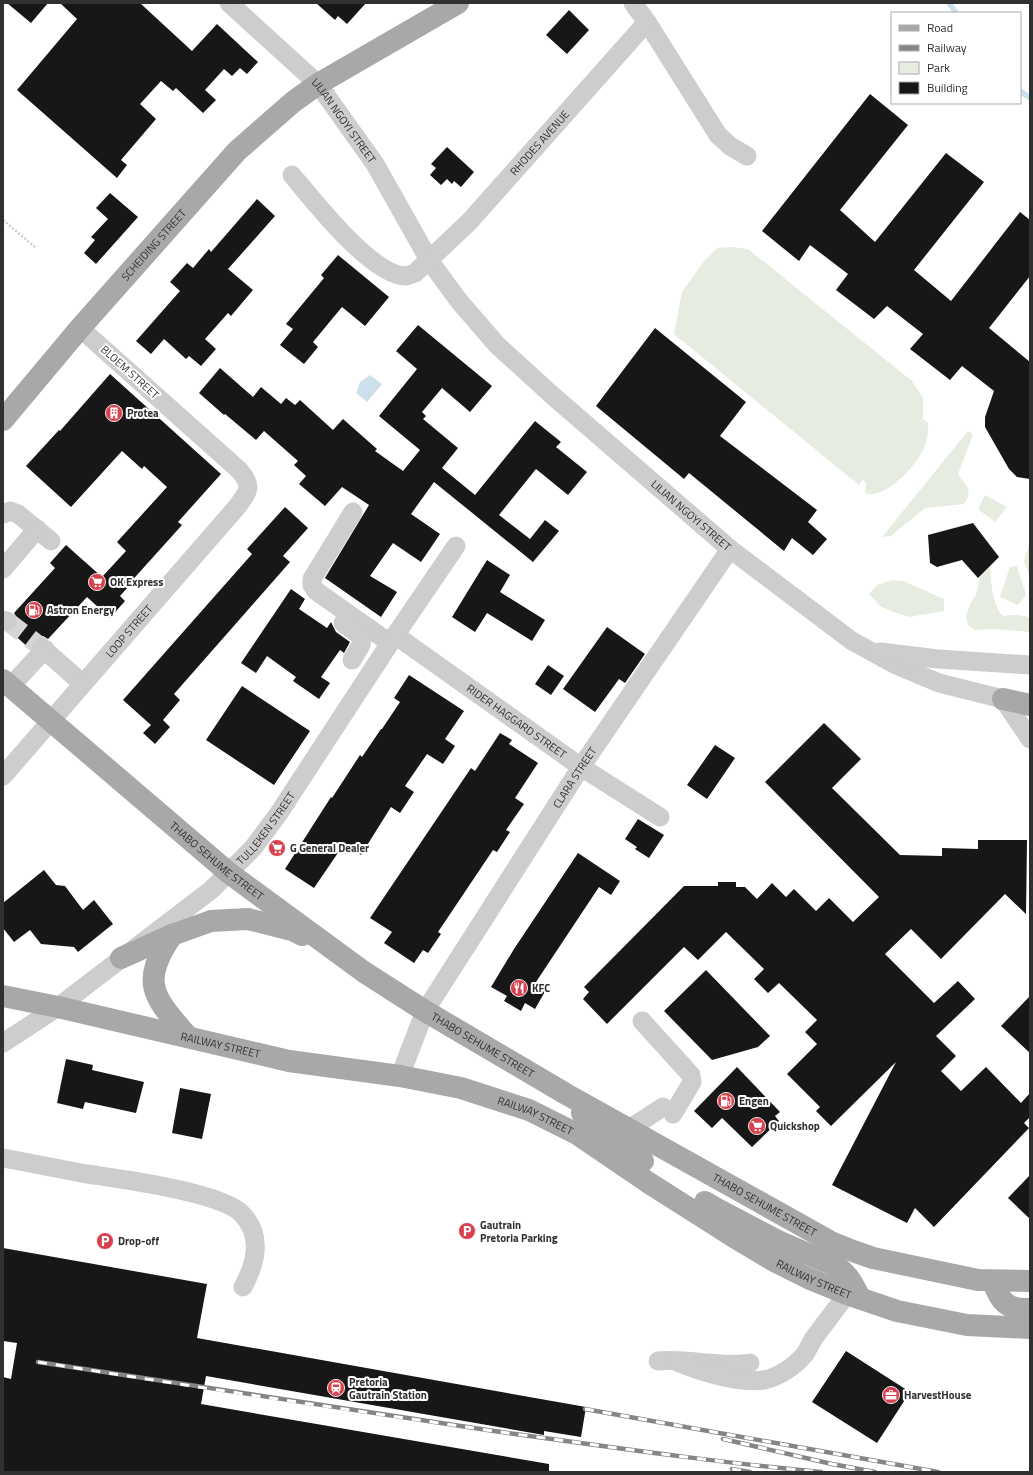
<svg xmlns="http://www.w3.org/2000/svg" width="1033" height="1475" font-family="'Titillium Web',sans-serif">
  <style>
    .green { fill: #e6ecdf }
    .water { fill: #cddfea }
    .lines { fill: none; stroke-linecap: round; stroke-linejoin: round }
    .stream { stroke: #cddfea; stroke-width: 5.5 }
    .building { fill: #171717 }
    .minor-tunnel { stroke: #d6d6d6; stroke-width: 19; stroke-dasharray: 19 10; stroke-linecap: butt }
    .path { stroke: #cdcdcd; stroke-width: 2.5; stroke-dasharray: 2 2; stroke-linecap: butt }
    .minor { stroke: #cdcdcd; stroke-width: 19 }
    .major { stroke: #a8a8a8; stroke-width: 22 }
    .rail-casing { stroke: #858585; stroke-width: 4.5 }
    .rail { stroke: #fff; stroke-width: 3; stroke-dasharray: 9; stroke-linecap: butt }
    .labels { text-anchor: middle; stroke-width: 4; stroke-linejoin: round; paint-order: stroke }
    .street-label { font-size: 11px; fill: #303030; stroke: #fff }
    .poi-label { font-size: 11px; font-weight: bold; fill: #303030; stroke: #fff; text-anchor: start }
  </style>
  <rect width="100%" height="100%" fill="#fff"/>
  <path class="green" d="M732,247L748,249L912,381L923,398V419L928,423C929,432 927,441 923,450C916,466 884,501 865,493L866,483L863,479L859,485L674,334L682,292L704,261L717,248Z
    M968,431L973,435L958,474C966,486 974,490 964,504L925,508L891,536L882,537Z
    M985,495L1007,507L995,522L978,509Z
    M1030,541V577L1024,561Z
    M990,566C991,580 992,606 1003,616C1012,615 1021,614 1030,618V632L994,629L975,630L968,625L966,616L971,602L976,595L980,577Z
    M1017,566L1026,595L1018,605L1000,597L1010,567Z
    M892,580L903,581L944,599V611L909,617L893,612L880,606L869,594L877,585Z"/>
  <path class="water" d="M370,375L382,384L367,402L356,393L360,382Z"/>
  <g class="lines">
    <path class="stream" d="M949,3L956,13
      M1020,91L1030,98"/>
  </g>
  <path class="building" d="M7,3H48L31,23Z
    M60,3H140L192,51L217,24L258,62L247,74L240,68L232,76L224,69L205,90L216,100L203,113L176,88L173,91L161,81L140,104L156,119L121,160L127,165L117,178L17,90L77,19Z
    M316,3H366L347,24L338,16L335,20Z
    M569,10L589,30L567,54L546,35Z
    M870,94L908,125L840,210L875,242L946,153L984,182L914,270L951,301L1020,212L1030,220V276L989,328L1030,362V479L1017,477L1009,469L985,427V417L994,391L962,366L950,380L910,349L923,334L887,306L874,319L836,290L848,274L810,245L799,261L762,231Z
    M447,147L474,172L461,187L454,181L452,184L447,179L441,185L430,175L436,168L431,164Z
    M110,193L138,217L96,264L84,253L95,240L91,237L108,219L96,208Z
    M257,199L275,216L228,269L253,290L231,316L228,313L205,339L216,349L201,366L189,356L186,359L164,339L151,354L136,341L180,291L170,282L187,263L193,268L209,249L211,252Z
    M338,255L389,297L365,326L342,307L313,342L318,347L304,364L280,345L293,329L286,324L324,278L321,275Z
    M418,325L492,386L470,412L442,388L422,412L426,416L423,419L458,448L442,468L475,495L535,421L561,442L556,447L587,472L568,495L536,469L499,515L530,539L545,520L559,531L533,562L434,482L411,514L440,534L421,562L393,543L370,576L397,592L381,617L325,578L369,505L342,487L325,506L299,484L306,476L294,465L298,461L264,431L256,440L225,414L224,415L199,393L220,368L253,397L261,387L281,404L286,398L295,405L300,400L333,430L343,419L377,449L375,451L403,471L420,450L379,416L417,369L396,351Z
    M655,328L746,402L720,436L817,510L808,522L827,539L813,555L792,538L784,551L689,473L684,479L596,406Z
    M110,374L221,474L178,522L182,525L128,585L129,586L120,596L125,601L110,618L87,597L48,639L43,636L37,637L33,639L30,649L10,631L15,628L18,623L17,618L14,613L55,568L50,563L66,545L102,577L126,551L117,542L167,487L144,466L142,469L122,451L71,507L26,466L59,430L60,431Z
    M285,507L308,528L283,556L290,562L174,694L180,700L163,720L170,727L155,744L143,733L151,725L123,700L252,554L247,549Z
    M973,523L999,557L978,578L962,560L937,567L930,563L928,535Z
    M487,560L510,575L500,592L545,620L532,641L487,613L475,632L452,617Z
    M291,589L305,599L299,609L327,628L331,622L336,632L350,642L344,653L340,650L321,677L330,683L319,699L293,681L296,677L267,656L256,673L241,663Z
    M607,627L645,654L625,683L619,679L595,712L563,689Z
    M548,665L564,676L551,695L535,684Z
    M409,675L464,711L445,739L455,746L443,764L427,754L405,786L414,792L400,813L391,807L361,855L344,844L314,888L285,869L331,797L332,798L360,755L362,757L381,729H382L400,702L394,698Z
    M242,686L310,731L274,785L206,740Z
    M824,723L861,759L832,788L900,855L942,856V848L978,849V840H1027L1026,914L1005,894L941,959L911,929L885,954L934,1003L958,981L975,999L936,1036L956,1056L941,1071L961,1091L986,1067L1021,1103L1030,1093V1117L1024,1123L1029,1128L934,1227L915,1208L907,1223L832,1185L896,1062L831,1126L816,1111L820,1107L787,1074L817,1044L805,1032L817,1020L779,983L768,993L754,979L764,969L726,932L698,960L684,947L607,1024L583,999L589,992L584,987L684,886H718V882H736V887H745L757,899L772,883L786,897L794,889L816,911L829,898L853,922L879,897L765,782Z
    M500,733L512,740L509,744L538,763L515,798L524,804L506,830L510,832L497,852L493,850L438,932L441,934L428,953L423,950L414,963L384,943L392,932L370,918L471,768L475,771Z
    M715,745L735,758L707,799L687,785Z
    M638,819L664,835L649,858L635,849L637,847L625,839Z
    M578,853L620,881L611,895L599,887L536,982L547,988L535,1009L525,1003L521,1011L504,1001L507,996L491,987L514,949Z
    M44,870L56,885L65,886L83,910L94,900L113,924L78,952L74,947L41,944L30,930L14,942L3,928V903Z
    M706,970L770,1036L758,1047L712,1060L664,1011Z
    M1030,996V1053L1001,1026Z
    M66,1059L93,1065L92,1070L144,1082L136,1113L85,1102L83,1109L57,1103Z
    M737,1067L780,1112L775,1116L779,1121L752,1147L722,1118L712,1128L694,1111Z
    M180,1088L211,1094L202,1139L172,1133Z
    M1030,1175V1219L1008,1198Z
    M3,1248L207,1284L197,1338L586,1407L581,1437L544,1431V1435L206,1376L201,1404L549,1464V1472H3V1377L11,1379L17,1343L3,1341Z
    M846,1351L910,1392L877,1443L812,1402Z"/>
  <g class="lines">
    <path class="minor-tunnel" d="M7,621L41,647"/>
    <path class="path" d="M3,220L35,247"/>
    <g class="minor">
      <path id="s1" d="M229,3L318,84L375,164L429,260L459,301L497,345L553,396L730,549L852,641L894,664L939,683L1003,699L1030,739"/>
      <path d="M633,3L647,22L718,135L730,146L747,156"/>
      <path id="s2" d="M292,175C313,200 372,276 406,276C409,275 412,274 415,273L469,222L647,22"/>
      <path d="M353,512L312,579V585L316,591L390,643"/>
      <path d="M3,514L10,511L18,514L51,541"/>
      <path d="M3,569L37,529"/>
      <path d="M3,620L7,621"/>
      <path d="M343,623L361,636L362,638L361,645L352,660"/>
      <path id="s3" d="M395,635L581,767L660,817"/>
      <path d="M41,647L82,683"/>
      <path d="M880,652L938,659L1030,665"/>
      <path d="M10,687L45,649"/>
      <path id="s4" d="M3,776L236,508C248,492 254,487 239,470L80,328"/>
      <path d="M642,1021L691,1075L692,1082L673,1114"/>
      <path id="s5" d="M3,1043L58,1007L211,890L253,848L279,813L390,643L456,546"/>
      <path id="s6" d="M400,1076L425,1011L581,767L730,549"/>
      <path d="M629,1129L663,1107"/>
      <path d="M3,1158C31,1163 59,1169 87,1174C120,1179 221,1192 242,1214C263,1236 256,1263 243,1287"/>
      <path d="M658,1361C688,1358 720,1368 750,1363"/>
      <path d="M675,1361C698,1371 739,1384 764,1380C779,1377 795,1366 805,1354C808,1349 811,1343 814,1338C825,1323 836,1309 847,1294"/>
    </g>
    <g class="major">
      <path id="s7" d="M3,420L80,328L237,151L293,102L318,84L458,3"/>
      <path id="s8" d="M3,680L229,873L364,972L425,1011L566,1094L756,1200L833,1243L853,1251L873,1258L978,1280L1030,1281"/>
      <path d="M1003,699L1030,705"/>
      <path d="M172,935C139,984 154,997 188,1037"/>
      <path d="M121,958L172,935L211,921L248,919L292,930L302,935"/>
      <path id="s9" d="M3,996L58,1007L289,1061L400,1076L461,1088L529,1110L577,1134L649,1183L734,1237L776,1262L808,1278L847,1294L897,1311L967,1325L1030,1328"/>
      <path d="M582,1113L604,1132L643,1161"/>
      <path d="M705,1202L717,1209L778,1241L834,1265C848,1273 853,1284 860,1298"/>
      <path d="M993,1281C1000,1302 1007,1310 1030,1309"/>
    </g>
    <g class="rail-casing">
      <path id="rail" d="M38,1362C190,1386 342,1409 494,1431C603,1446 712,1462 821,1472
        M585,1409L938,1472
        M723,1439L832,1464L875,1472
        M732,1469L750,1472"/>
    </g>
    <use href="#rail" class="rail"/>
  </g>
  <defs>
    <g id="building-disc" transform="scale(0.9)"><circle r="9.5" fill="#d7424e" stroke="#fff"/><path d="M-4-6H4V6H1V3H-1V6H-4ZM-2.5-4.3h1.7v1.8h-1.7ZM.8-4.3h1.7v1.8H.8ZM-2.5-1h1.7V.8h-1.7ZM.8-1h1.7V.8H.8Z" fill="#fff"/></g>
    <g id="supermarket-disc" transform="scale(0.9)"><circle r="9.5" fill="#d7424e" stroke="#fff"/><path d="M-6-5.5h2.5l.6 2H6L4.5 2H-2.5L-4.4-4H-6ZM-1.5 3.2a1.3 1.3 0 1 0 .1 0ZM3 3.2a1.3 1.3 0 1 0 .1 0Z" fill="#fff"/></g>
    <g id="fuel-disc" transform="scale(0.9)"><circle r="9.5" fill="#d7424e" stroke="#fff"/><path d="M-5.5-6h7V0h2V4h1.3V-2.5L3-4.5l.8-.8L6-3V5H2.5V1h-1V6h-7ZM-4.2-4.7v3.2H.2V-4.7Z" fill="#fff"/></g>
    <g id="restaurant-disc" transform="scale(0.9)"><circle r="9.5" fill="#d7424e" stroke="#fff"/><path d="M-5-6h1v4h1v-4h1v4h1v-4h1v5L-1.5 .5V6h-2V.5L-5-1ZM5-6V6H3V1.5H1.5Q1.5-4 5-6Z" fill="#fff"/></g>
    <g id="parking-disc" transform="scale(0.9)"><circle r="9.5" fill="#d7424e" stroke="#fff"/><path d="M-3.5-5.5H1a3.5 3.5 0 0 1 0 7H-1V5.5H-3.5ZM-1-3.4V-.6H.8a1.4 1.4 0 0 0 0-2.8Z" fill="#fff"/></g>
    <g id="station-disc" transform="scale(0.9)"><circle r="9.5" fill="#d7424e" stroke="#fff"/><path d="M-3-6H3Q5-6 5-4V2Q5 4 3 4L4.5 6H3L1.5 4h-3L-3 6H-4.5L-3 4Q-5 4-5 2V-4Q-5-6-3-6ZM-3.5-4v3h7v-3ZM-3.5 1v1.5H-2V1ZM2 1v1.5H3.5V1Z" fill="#fff"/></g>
    <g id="office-disc" transform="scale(0.9)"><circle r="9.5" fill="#d7424e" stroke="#fff"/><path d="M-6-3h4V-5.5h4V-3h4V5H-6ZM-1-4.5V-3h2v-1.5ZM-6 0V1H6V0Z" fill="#fff"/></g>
  </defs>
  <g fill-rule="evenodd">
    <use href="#building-disc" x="114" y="413"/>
    <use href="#supermarket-disc" x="97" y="582"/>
    <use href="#fuel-disc" x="34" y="610"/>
    <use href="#supermarket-disc" x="277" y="848"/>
    <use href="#restaurant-disc" x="519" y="988"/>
    <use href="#fuel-disc" x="726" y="1101"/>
    <use href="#supermarket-disc" x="757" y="1126"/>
    <use href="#parking-disc" x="467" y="1231"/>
    <use href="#parking-disc" x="105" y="1241"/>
    <use href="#station-disc" x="336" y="1388"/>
    <use href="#office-disc" x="891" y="1395"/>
  </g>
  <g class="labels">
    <g class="street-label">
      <text dy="4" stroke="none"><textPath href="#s1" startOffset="165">LILIAN NGOYI STREET</textPath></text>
      <text dy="4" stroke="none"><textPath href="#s2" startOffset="345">RHODES AVENUE</textPath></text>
      <text dy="4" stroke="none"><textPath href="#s7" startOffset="231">SCHEIDING STREET</textPath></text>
      <text transform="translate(130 372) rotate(42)" y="4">BLOEM STREET</text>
      <text dy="4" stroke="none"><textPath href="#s1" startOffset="696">LILIAN NGOYI STREET</textPath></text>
      <text dy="4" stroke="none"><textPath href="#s4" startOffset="192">LOOP STREET</textPath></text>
      <text dy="4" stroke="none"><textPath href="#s3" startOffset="149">RIDER HAGGARD STREET</textPath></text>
      <text dy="4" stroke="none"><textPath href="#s6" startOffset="347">CLARA STREET</textPath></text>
      <text dy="4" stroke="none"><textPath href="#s5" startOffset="341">TULLEKEN STREET</textPath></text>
      <text dy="4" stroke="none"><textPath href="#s8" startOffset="280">THABO SEHUME STREET</textPath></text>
      <text dy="4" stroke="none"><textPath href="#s9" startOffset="223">RAILWAY STREET</textPath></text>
      <text dy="4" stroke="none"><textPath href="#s8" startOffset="604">THABO SEHUME STREET</textPath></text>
      <text dy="4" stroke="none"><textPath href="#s9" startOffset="547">RAILWAY STREET</textPath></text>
      <text dy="4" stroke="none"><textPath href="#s8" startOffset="928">THABO SEHUME STREET</textPath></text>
      <text dy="4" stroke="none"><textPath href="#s9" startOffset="871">RAILWAY STREET</textPath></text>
    </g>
    <g class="poi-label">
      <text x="127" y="417">Protea</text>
      <text x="110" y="586">OK Express</text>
      <text x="47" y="614">Astron Energy</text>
      <text x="290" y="852">G General Dealer</text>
      <text x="532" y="992">KFC</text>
      <text x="739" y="1105">Engen</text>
      <text x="770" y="1130">Quickshop</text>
      <text x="480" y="1229">Gautrain<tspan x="480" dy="13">Pretoria Parking</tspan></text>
      <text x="118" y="1245">Drop-off</text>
      <text x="349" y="1386">Pretoria<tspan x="349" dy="13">Gautrain Station</tspan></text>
      <text x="904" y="1399">HarvestHouse</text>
    </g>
  </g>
  <rect width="1033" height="1475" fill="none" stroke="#303030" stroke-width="8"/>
  <rect x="891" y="12" width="130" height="92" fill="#ffffff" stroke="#acacac"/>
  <rect x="899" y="25" width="20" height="6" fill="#a8a8a8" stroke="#acacac"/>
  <text x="927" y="32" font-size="12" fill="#303030">Road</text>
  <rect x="899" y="45" width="20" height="6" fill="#858585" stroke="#acacac"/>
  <text x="927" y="52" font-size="12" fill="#303030">Railway</text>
  <rect x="899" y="62" width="20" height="12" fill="#e6ecdf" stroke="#acacac"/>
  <text x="927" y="72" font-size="12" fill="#303030">Park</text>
  <rect x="899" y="82" width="20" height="12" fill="#171717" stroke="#acacac"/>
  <text x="927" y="92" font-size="12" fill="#303030">Building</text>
</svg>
